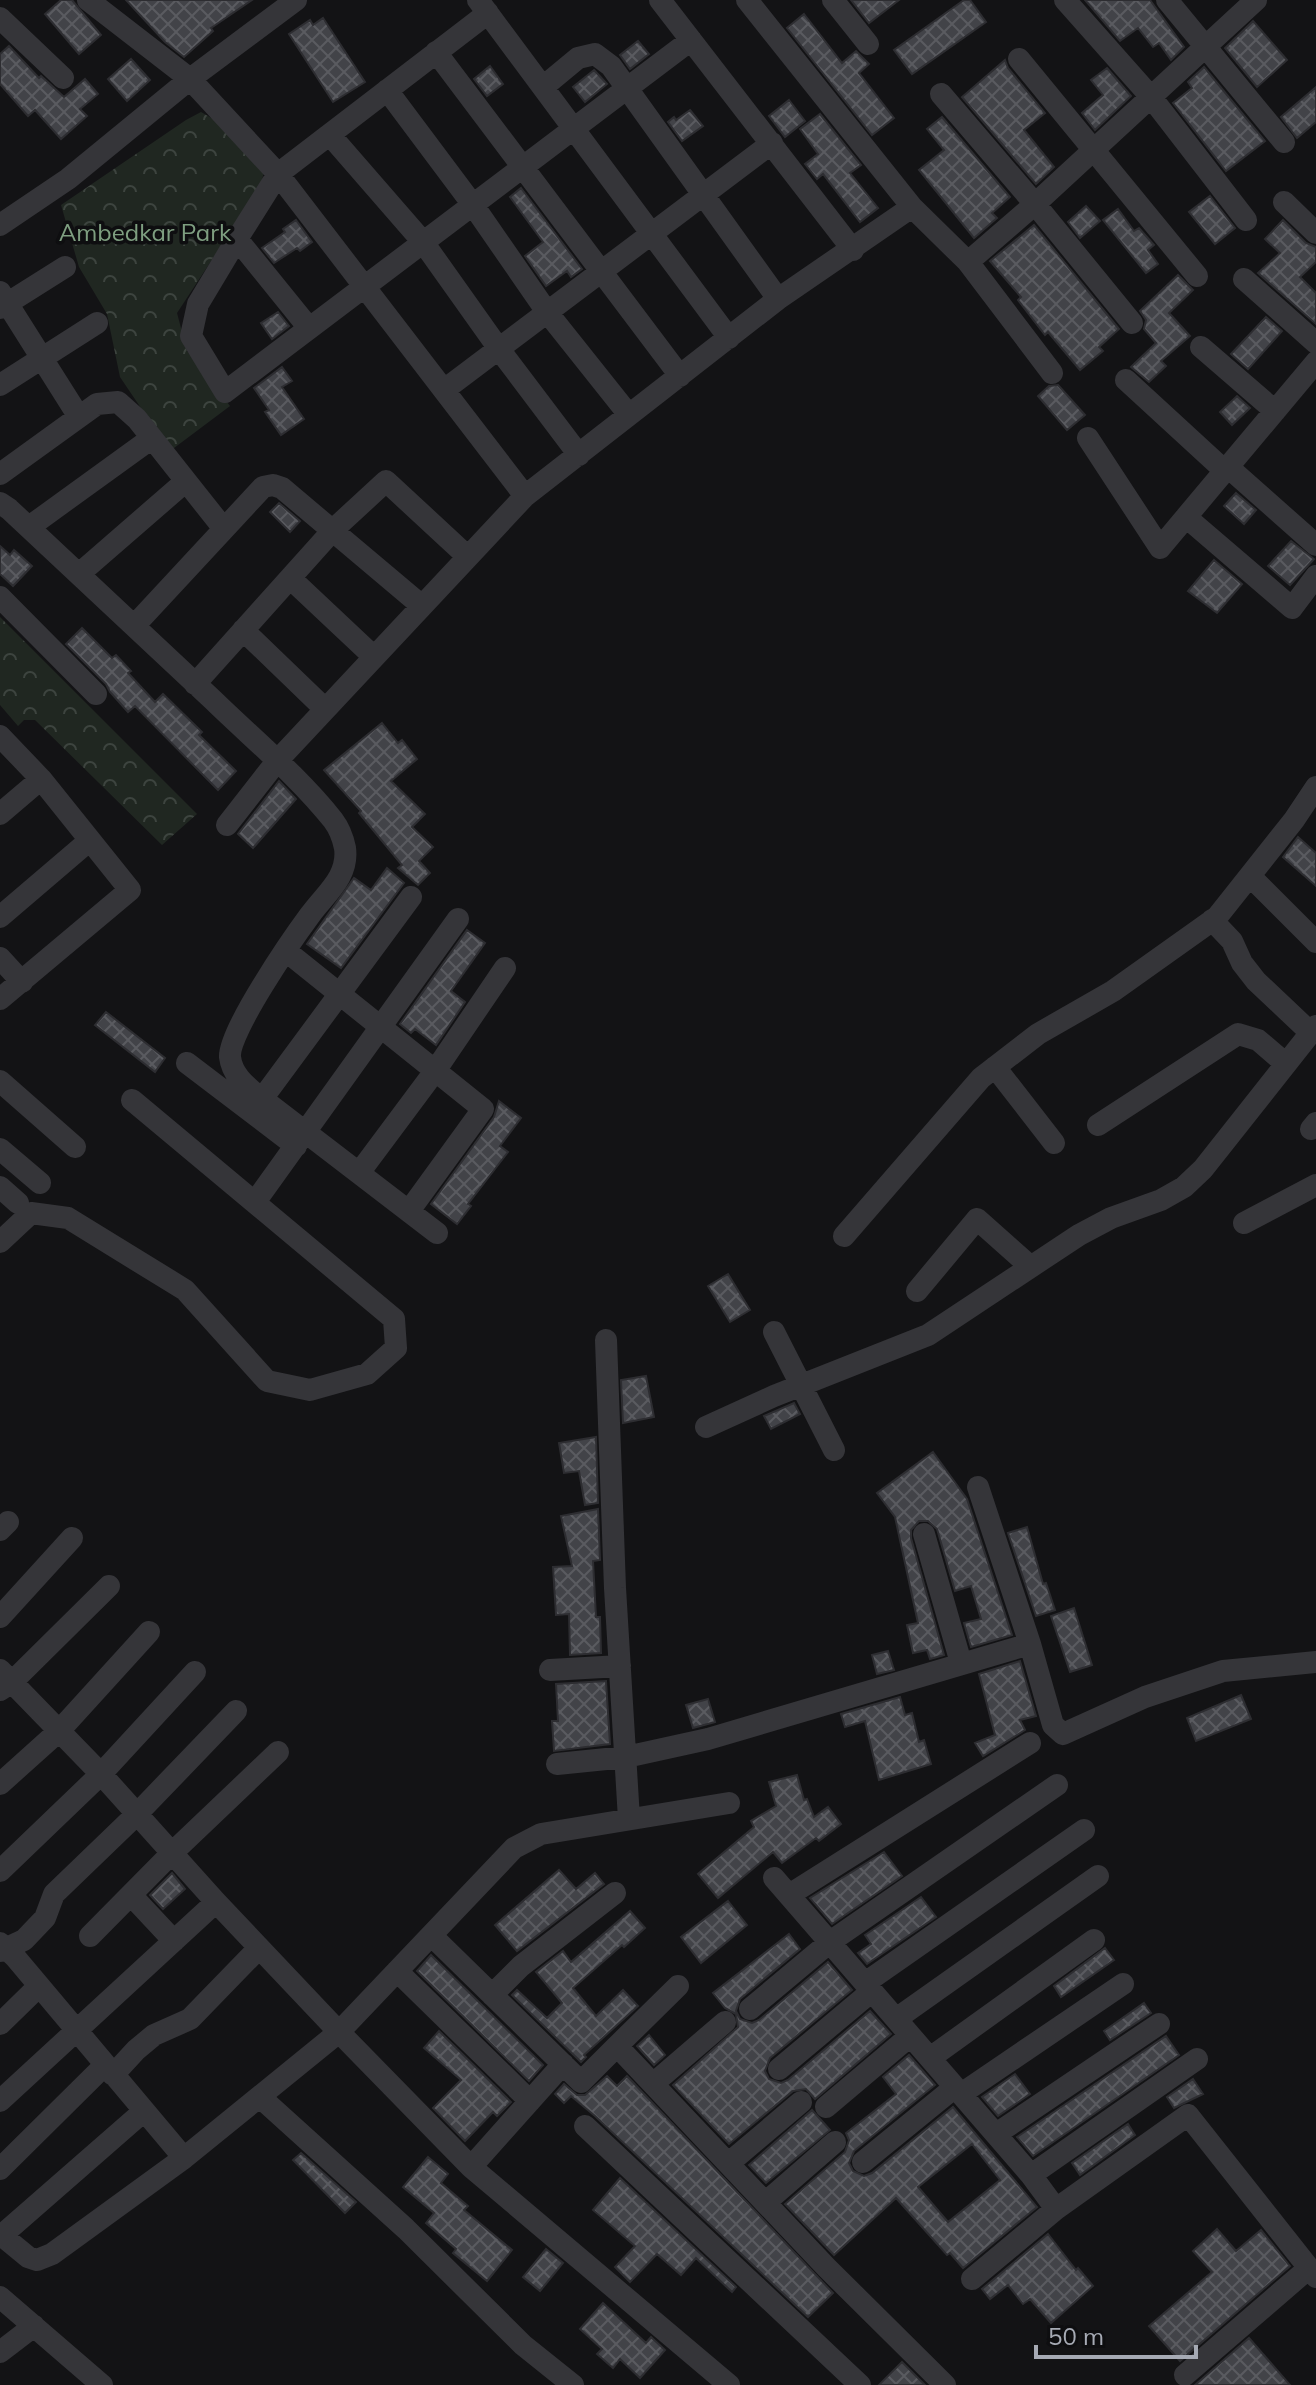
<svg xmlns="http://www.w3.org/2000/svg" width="1316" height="2385" font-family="Mulish,sans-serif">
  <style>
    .park { fill: url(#park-crowns) }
    .building { fill: url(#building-cross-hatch); stroke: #2d2d31; stroke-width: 2; fill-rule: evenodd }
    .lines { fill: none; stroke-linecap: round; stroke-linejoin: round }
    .street { stroke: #353539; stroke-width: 22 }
    .labels { text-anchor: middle; stroke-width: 7; stroke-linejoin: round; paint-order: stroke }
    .park-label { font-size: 24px; fill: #7e9e80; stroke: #0e0e10 }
  </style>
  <defs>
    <pattern id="park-crowns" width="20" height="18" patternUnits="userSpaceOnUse" patternTransform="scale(2)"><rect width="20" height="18" fill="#202721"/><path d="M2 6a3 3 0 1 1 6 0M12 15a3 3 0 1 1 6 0" fill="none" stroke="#3d443f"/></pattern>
    <pattern id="building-cross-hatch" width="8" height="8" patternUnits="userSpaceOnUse" patternTransform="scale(2)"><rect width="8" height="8" fill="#424348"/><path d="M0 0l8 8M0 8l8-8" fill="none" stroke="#5a5b60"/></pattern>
  </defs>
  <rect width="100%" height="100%" fill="#131315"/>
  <path class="park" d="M201,112L232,130L264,171L261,185L177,313L187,351L230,406L170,451L120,377L107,314L79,267L61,205L186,120Z
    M0,617L197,814L162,845L35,720H24L18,726L0,705Z"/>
  <path class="building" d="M61,0H72L101,35L79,54L45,14Z
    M126,0H252L211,28L213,31L184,57L165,42Z
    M851,0H899L869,23Z
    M964,0H970L986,22L912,74L894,50Z
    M1085,0H1150L1184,47L1171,60L1159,43L1153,47L1138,28L1120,41Z
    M804,14L842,63L856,51L869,64L859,73L894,118L872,135L787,28Z
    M323,18L365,82L333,102L289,34L310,20L313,25Z
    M1253,21L1287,60L1257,87L1225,48Z
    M638,41L649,54L630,69L620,55Z
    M9,46L39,78L41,76L64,97L85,79L98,94L80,109L87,116L61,139L35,110L28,116L0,84V54Z
    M131,59L150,80L127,101L108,79Z
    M1005,60L1008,68L1045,113L1024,130L1054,167L1036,184L962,97Z
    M490,66L503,84L487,96L474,79Z
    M1204,67L1265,141L1226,171L1173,103L1192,88L1188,82Z
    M1107,68L1131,96L1095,130L1082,113L1103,95L1091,80Z
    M594,70L607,84L585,102L573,87Z
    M1316,87V122L1297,138L1281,117Z
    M789,100L805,121L785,137L769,116Z
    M690,110L703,126L682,141L668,122L674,117L676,120Z
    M820,114L861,165L850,173L878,208L860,222L823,174L817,179L805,164L818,154L800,129Z
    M942,117L1010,197L992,213L997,218L974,238L919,170L944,150L927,129Z
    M521,188L582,269L571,277L567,271L546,286L525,256L543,242L510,197Z
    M1210,196L1235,228L1215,244L1189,212Z
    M1086,206L1100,221L1080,238L1068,222Z
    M1118,209L1134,231L1139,228L1154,245L1148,250L1158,264L1146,273L1103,220Z
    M296,220L312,242L300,251L297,248L274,263L262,248L285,232L283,229Z
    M1283,220L1306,243L1316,247V262L1300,277L1316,293V324L1258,273L1280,253L1265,239Z
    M1034,225L1119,329L1099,347L1103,351L1080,370L1048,332L1045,335L1018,300L1021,297L990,261Z
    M1178,275L1193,290L1169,313L1190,336L1161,361L1166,366L1149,382L1131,367L1156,343L1144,329L1146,320L1140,311Z
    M278,312L289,326L272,339L261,323Z
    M1266,317L1282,331L1248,369L1231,354Z
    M282,367L292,381L282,387L304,419L281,435L265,412L269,410L254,388Z
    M1058,385L1085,415L1067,430L1038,396L1049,386Z
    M1237,396L1250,408L1232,425L1220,412Z
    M1236,493L1256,510L1244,524L1224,506Z
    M279,503L300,521L290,532L270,512Z
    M1291,541L1314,559L1290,585L1268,566Z
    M0,546L10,555L14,550L32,566L13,586L0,574Z
    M1214,560L1242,584L1217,613L1188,591Z
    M82,628L112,658L116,655L131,671L128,673L155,702L163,694L202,732L199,735L236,771L218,790L135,706L128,712L110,692L106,684L66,644Z
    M382,723L398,743L402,740L417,759L391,781L425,814L412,827L433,847L419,861L430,873L418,885L398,868L402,865L359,813L361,811L324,770Z
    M279,781L296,799L253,848L238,834Z
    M1298,837L1316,853V886L1283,857Z
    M387,868L404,883L341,968L307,944L354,878L371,890Z
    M467,930L485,943L451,991L465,1002L436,1045L415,1029L411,1033L400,1024Z
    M106,1012L165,1058L155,1072L95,1025Z
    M499,1101L521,1118L500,1146L508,1152L468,1204L471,1206L457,1224L431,1204L494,1117Z
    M728,1274L750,1310L730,1322L708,1286Z
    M646,1376L654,1417L623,1423L621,1380Z
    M794,1403L800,1414L771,1429L764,1416Z
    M596,1437L598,1503L585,1505L579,1471L564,1473L559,1443Z
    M933,1452L967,1499L1012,1635L971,1647L964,1623L981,1619L971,1586L955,1591L937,1529L928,1521H919L911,1530V1538L944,1655L930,1659L927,1650L913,1653L907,1625L918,1623L895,1517L877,1493Z
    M598,1509L600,1560L593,1561L596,1617H600L601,1653L570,1655L569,1614L556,1615L553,1567L572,1566L561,1516Z
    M1027,1527L1043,1584L1046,1583L1055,1610L1036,1616L1008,1533Z
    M1074,1608L1092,1665L1070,1672L1051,1616Z
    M888,1651L894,1670L877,1674L872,1655Z
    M1020,1661L1036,1716L1020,1720L1025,1730L983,1756L975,1743L995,1735L979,1674Z
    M606,1681L610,1744L554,1751L552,1721H558L556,1684Z
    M1241,1695L1251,1719L1196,1741L1187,1718Z
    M900,1697L905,1715L912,1713L919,1742L924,1740L931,1764L879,1780L865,1721L845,1727L841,1714Z
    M708,1699L715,1722L693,1728L686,1705Z
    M797,1775L804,1800L807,1799L814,1817L828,1807L841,1824L819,1841L816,1838L782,1863L773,1852L718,1898L698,1874L754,1827L751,1821L776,1806L769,1782Z
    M884,1852L902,1876L832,1924L810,1898Z
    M559,1870L576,1889L595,1873L604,1884L517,1951L495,1925Z
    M172,1873L185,1889L163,1909L150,1895Z
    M921,1897L936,1917L867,1964L858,1953L871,1944L865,1935Z
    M728,1901L747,1925L701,1963L681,1937Z
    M630,1911L645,1928L624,1947L622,1945L573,1988L596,2016L623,1990L638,2006L584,2055L586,2057L581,2062L512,1995L517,1990L547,2018L562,2003L536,1972L563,1951L571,1962Z
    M789,1934L800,1949L740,1999L736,2011L740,2019L752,2023L759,2020L828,1962L852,1990L770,2058L765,2071L769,2079L781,2083L788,2080L870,2011L891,2034L815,2099L806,2089L793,2091L729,2144L673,2085L738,2027L736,2014L725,2008L713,1993Z
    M1105,1948L1114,1960L1061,1997L1054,1986Z
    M431,1955L543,2065L529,2081L417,1971Z
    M1144,2003L1151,2013L1110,2040L1104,2031Z
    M439,2031L511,2102L497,2116L493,2112L465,2141L433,2108L461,2080L424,2048Z
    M649,2035L665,2055L654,2065L637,2046Z
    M1166,2036L1179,2055L1033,2156L1017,2137Z
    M909,2055L935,2085L854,2151L849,2163L853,2171L864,2176L872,2173L953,2107L1037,2207L963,2268L950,2253L947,2255L896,2198L834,2255L785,2204L845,2152L849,2140L846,2133L896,2094L883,2077ZM972,2144L1000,2180L948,2222L918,2187Z
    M1015,2074L1030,2094L998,2116L982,2097Z
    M607,2076L617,2086L627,2076L833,2293L808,2317L595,2116L571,2096L564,2103L555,2094L564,2084L577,2095H585Z
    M1193,2079L1203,2094L1174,2108L1167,2097Z
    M812,2110L830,2130L766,2183L749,2165Z
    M1128,2124L1135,2135L1080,2175L1072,2163Z
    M301,2153L356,2202L345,2213L293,2160Z
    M428,2157L448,2174L441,2183L468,2206L464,2210L512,2250L487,2281L453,2253L456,2249L426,2223L434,2213L403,2187Z
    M620,2178L736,2287L732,2292L696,2258L681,2275L657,2254L630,2282L615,2267L635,2246L593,2210Z
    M1217,2229L1236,2251L1261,2230L1290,2266L1180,2361L1149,2326L1212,2272L1193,2251Z
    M1048,2234L1076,2270L1078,2268L1093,2286L1051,2323L1030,2299L1023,2304L1008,2285L990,2299L982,2289Z
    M546,2249L563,2263L540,2291L523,2277Z
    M603,2303L646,2343L651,2337L665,2350L640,2378L620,2359L613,2368L597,2354L602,2349L580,2329Z
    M1249,2338L1290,2385H1195Z
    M902,2362L925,2385H879Z"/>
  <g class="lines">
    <path class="street" d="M88,0L190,79L278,174L525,496
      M478,0L729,338
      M660,0L853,250
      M747,0L912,207L968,262L1052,373
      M833,0L868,44
      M1065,0L1151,97L1246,220
      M1167,0L1284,142
      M0,18L63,78
      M436,52L680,376
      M1019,59L1197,276
      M543,87L578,58L595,54L611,66L778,299
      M387,90L473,205L547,312L629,415
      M941,94L1035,204L1132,323
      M330,135L423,242L499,349L579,455
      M1284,202L1316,233
      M0,225L68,179L190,79L296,0
      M237,239L198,304L191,336L225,392L691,40
      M968,262L1035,204L1256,0
      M1244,279L1316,343
      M0,292L79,417
      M0,308L65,267
      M309,328L237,239L278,174L488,13
      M1201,347L1275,411
      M1126,380L1225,471
      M0,385L97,323
      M444,390L772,143
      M1088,438L1160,548L1316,362
      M1228,467L1316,545
      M0,474L97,404L118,402L137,419L186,481
      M0,503L9,509C77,573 145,637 213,700C253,739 298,776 333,820C339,828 343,838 345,848C349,877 325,894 310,915C293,938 228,1032 230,1057C232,1074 244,1084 257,1095L437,1233
      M1186,517L1292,608L1316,576
      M29,527L152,438
      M79,574L186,481L224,529
      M290,578L374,657
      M0,597L96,694
      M134,626L263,487L273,485L282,488L422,606
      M243,630L325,709
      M195,684L334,529L386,481L468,557
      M0,736L41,779L130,890L0,999
      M0,814L41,779
      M227,825L277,761L525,496L778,299L912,207
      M1250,876L1316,942
      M0,917L90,840
      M1212,920L1232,941L1242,963L1256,981L1310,1032
      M286,951L483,1109L409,1211
      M0,958L22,982
      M187,1063L296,1146
      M995,1067L1054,1143
      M0,1081L75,1147
      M262,1099L411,897
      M1098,1125L1238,1034L1258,1040L1285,1063
      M1311,1129L1316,1123
      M0,1149L40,1183
      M359,1173L435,1071L505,968
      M0,1187L18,1203
      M255,1202L458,919
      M1244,1223L1316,1185
      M844,1236L981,1078L1038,1034L1113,991L1217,917L1294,820L1316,787
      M0,1242L31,1213L68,1218L185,1290L267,1381L310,1390L367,1374L396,1348L394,1319L132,1100
      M917,1291L977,1219L1031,1267
      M774,1332L834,1450
      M606,1340L615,1588L629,1819
      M706,1427L774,1396L928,1335L1079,1235L1111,1218L1161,1200L1184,1187L1203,1169L1316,1026
      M978,1487L1030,1644
      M0,1530L8,1522
      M924,1534L961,1663
      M0,1617L72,1538
      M0,1670L101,1774L216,1902L339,2032L471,2167L729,2385
      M550,1670L620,1666
      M0,1690L12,1682L109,1586
      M557,1764L626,1757L708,1739L1030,1644L1053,1725L1063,1734L1145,1697L1223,1671L1316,1662
      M0,1784L59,1731L149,1632
      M0,1871L101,1774L195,1672
      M774,1878L1031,2175L1056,2209
      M131,1895L174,1941
      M789,1895L1030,1743
      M90,1936L172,1853L278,1752
      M432,1936L581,2082L617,2046L827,2268L945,2385
      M0,1943L15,1957L184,2158L52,2254L37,2260L28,2257L0,2234
      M0,1951L24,1940L45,1918L54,1894L137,1814L236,1711
      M397,1971L530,2101
      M865,1983L1084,1830
      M492,1995L521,1966L615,1893
      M750,2009L830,1942L1057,1785
      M896,2019L1098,1876
      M0,2024L39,1986
      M617,2046L678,1986
      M930,2058L1094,1940
      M779,2069L872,1991
      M113,2075L136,2050L154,2035L190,2019L259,1948
      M654,2083L725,2022
      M961,2094L1123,1984
      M260,2097L406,2229L523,2345L573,2385
      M0,2101L216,1902
      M826,2107L910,2036
      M585,2126L860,2385
      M996,2134L1159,2024
      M184,2158L339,2032L514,1848L541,1834L729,1803
      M863,2162L955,2087
      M729,2163L801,2102
      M471,2167L563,2064
      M0,2169L105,2065
      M1031,2175L1197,2059
      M766,2202L835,2142
      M1,2236L144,2111
      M972,2279L1056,2209L1188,2115L1316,2277
      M0,2297L102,2385
      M0,2352L34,2326
      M1185,2375L1309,2268"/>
  </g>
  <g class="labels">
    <g class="park-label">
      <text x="145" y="241">Ambedkar Park</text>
    </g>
  </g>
  <path d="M1036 2345v12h160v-12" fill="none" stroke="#a6aab4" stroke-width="4"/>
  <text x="1048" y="2345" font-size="24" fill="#a6aab4" stroke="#0e0e10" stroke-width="6" paint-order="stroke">50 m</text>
</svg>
